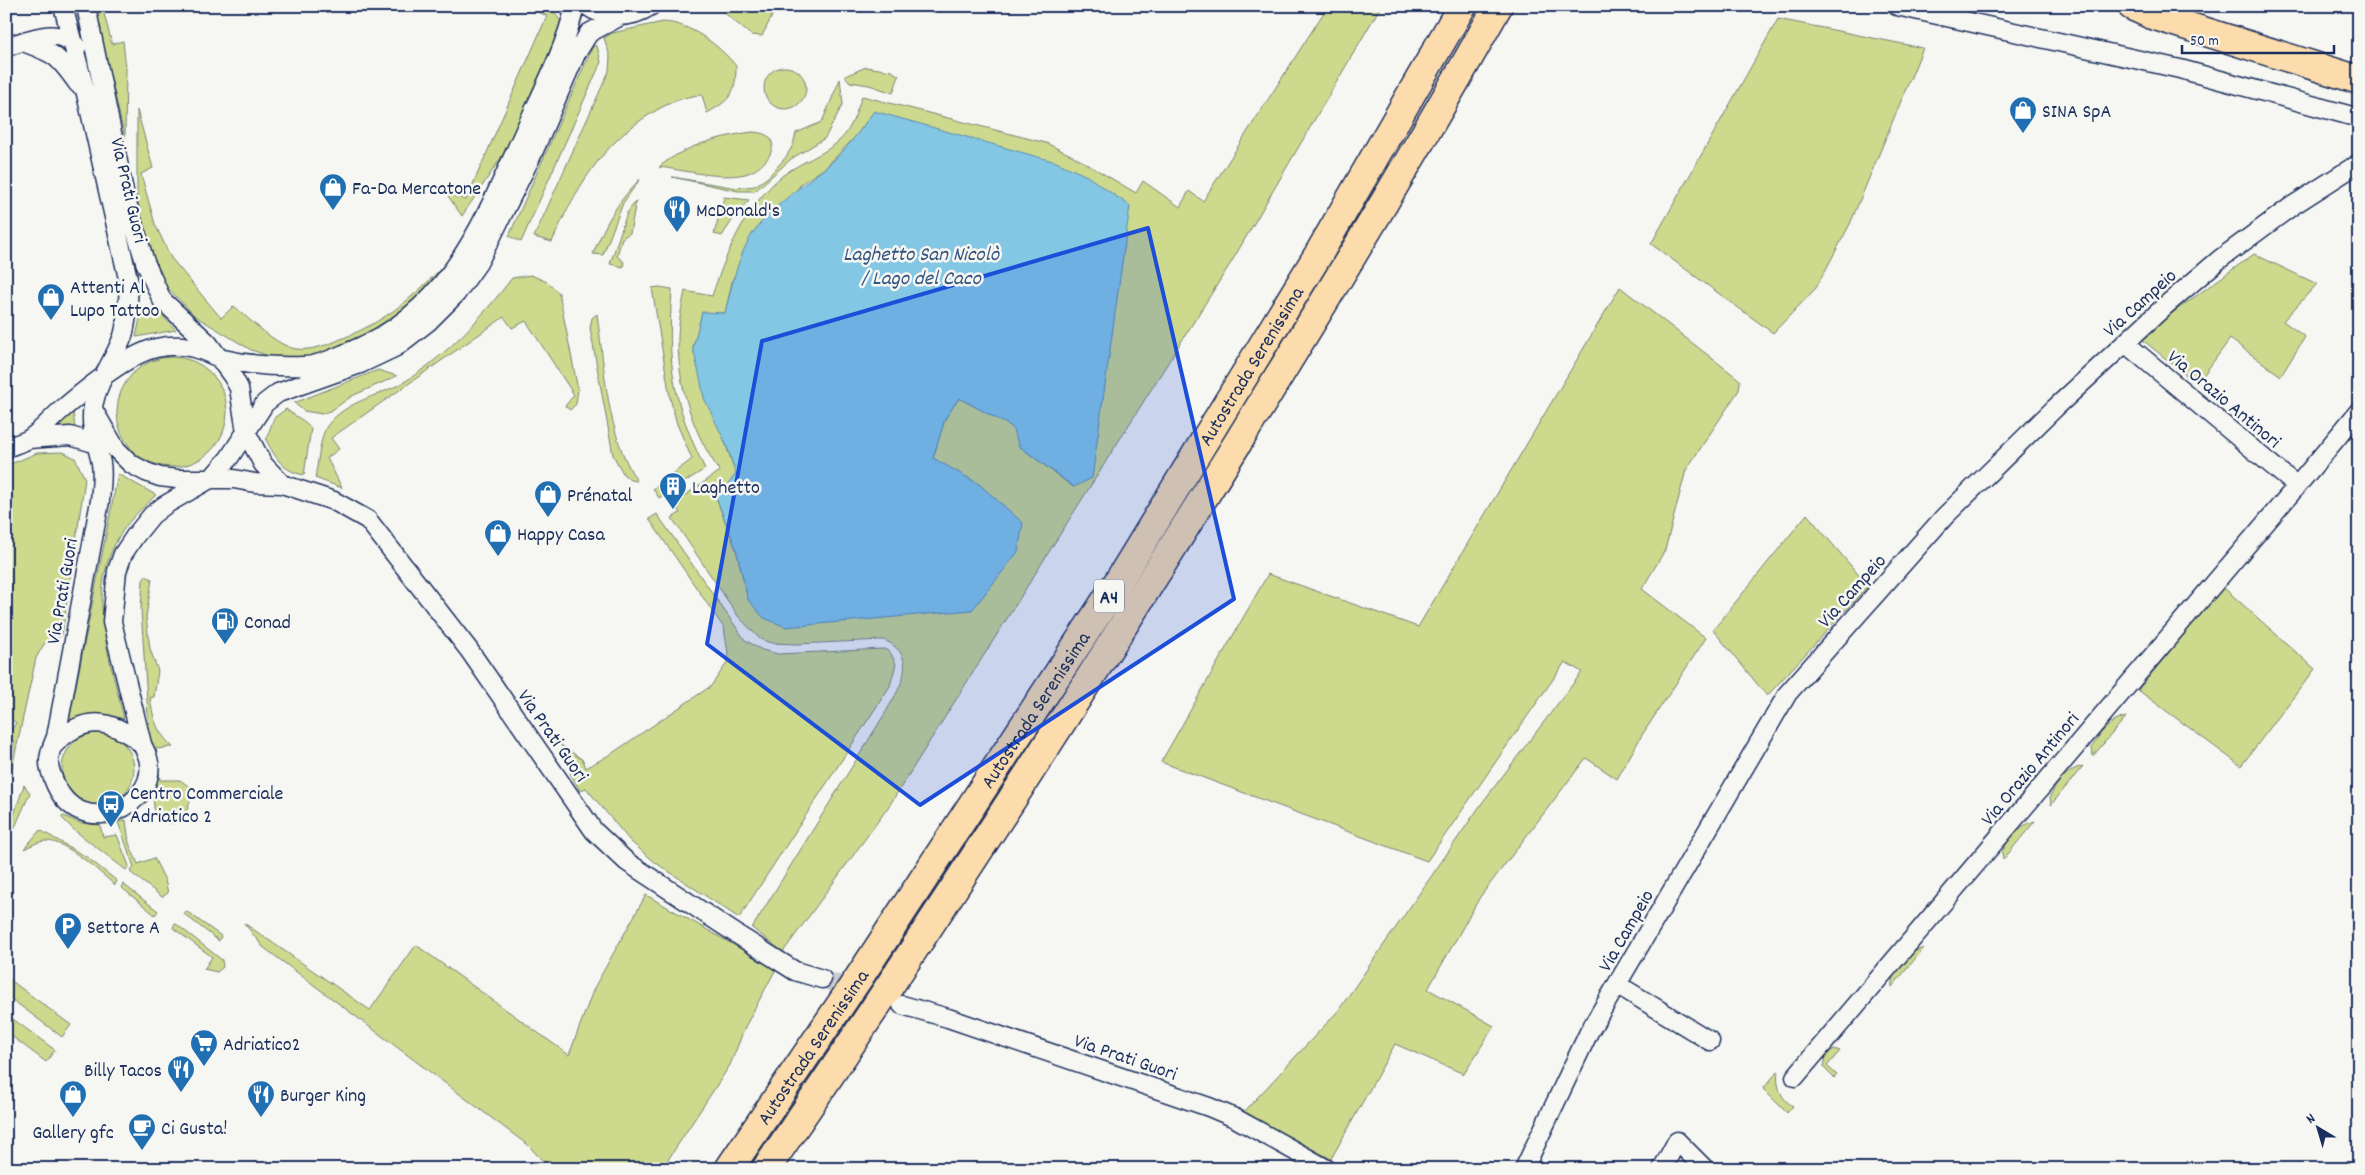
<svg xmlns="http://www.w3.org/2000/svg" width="2365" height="1175" font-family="Dekko,sans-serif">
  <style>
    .green { fill: #cdd98c; stroke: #748475; fill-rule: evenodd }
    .water { fill: #84c7e5; stroke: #5a8aaf }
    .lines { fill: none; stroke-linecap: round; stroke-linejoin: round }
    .minor-tunnel { stroke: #caced4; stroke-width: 18; stroke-dasharray: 18 9; stroke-linecap: butt }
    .minor-casing { stroke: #1b2f5e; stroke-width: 21 }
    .primary-casing { stroke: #1b2f5e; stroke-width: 31 }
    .motorway-casing { stroke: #1b2f5e; stroke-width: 31 }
    .minor { stroke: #f6f6f2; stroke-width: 18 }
    .primary { stroke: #fcdcac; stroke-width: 28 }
    .motorway { stroke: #fcdcac; stroke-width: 28 }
    .marked { fill: #1d4ed8; fill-opacity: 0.2; stroke: #1d4ed8; stroke-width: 4; stroke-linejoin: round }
    .labels { text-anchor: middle; stroke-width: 5; stroke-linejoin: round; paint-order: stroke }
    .shield { fill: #f6f6f2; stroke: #5d6b8a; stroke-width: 1 }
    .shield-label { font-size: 19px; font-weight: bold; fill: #1b2f5e }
    .poi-label { font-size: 20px; fill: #1b2f5e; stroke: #f6f6f2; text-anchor: start }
    .street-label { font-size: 20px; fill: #1b2f5e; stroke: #f6f6f2 }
    .water-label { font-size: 21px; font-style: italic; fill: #355580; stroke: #f6f6f2 }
  </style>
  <rect width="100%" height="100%" fill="#f6f6f2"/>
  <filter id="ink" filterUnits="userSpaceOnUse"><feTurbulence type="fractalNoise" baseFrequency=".02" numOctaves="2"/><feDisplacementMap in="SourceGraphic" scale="10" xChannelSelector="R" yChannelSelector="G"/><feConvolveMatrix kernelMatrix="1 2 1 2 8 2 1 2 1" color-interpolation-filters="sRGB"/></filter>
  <g filter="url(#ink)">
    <path class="green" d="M94,6H102L112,44L123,41L126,68L125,138Z
      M536,6H550L564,26L513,140L462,216L448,196L450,195L466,200L547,16L536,11Z
      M716,6H777L762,36L751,35Z
      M1328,6H1381L1232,261L889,806L783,952L752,928L884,715C898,691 922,657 884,640L797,644L771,643L760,639L738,616L672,518L680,513L674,503L720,471C693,434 678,386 678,340C678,324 682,307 685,291L712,296C727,251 745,207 782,176C800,162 824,155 840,140C852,129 857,110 862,96L1046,143L1075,157L1136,193L1143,181L1180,207L1189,191L1203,201ZM866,122L1073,487L1019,446L1013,427L959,398L945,419L933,458L951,470L747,595L736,549L719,506L745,480L736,474L694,353L693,348L702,313H725L733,278L802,183L825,168L858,134Z
      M1778,19L1923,48L1850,224L1816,288L1773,333L1651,244Z
      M663,22C690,23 719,45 736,66C736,93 731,100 707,113L702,95C684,96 668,103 652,113C602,143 575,190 552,242L534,237L609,71L610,56L604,38L612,33Z
      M593,46H597L601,62L521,242L509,236Z
      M866,67L892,71L899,76L893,93L869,85L850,82L845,76Z
      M764 88a21 21 0 1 1 42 0a21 21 0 1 1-42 0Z
      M840,79L843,104L825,138L791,159L755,191H738L672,177L737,188L755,186L768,177L786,157L793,145L796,133L822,122Z
      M137,110L153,168L141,174L155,224L171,258L221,318L234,306C249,319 277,346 296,349C310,351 328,345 341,339C396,317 424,287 463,245L418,302L392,322L325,354L306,358H275L251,350L195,316L166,286L155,266L137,200Z
      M752,132C789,133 769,168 745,174C721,180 683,170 659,167C686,145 718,137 752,132Z
      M640,179L623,203L603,255L593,254C605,224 617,202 640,179Z
      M724,197L749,200L737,213L722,236L714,234Z
      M636,201L630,233L622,238L617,256L624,262L623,267L610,264L627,213Z
      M2254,254L2317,284L2283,321L2305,337L2281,376L2230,339L2197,384L2139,337Z
      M531,275L547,282L559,293L578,390L576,404L570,410L565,406L574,395L526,321L512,328L504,317L331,438L339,449L327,458L342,488L315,478C318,465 320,436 327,426C347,399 383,396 409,379C450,352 483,316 512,278Z
      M659,287L672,289C667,365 672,400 705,469L659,498L653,489L692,459L677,424L670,398L652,288Z
      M1620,287L1740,380L1739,390L1686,470L1665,550L1642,589L1706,638L1642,735L1617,779L1586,758L1480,897L1428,989L1494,1026L1464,1074L1395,1044L1331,1159L1243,1113L1338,1011L1482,803L1582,672L1565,662L1427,861L1161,762L1268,574L1418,627Z
      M158,311L176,330L136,337L140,318Z
      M597,314C605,369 606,433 637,481L630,480L624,475L613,455L590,328L592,318Z
      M117 412a55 55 0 1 1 110 0a55 55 0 1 1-110 0Z
      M378,370L397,376L352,396L332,410L322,414L304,411L294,403Z
      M286,409C294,416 305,420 311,428L304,475C282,471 276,458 266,440L274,418Z
      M73,410L75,429H51Z
      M63,452L75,458L85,479L62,635L44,644L36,658L6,795L14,742L7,736L16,723L6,715V466L37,453Z
      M118,474L156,495C146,505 134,515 126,526C82,587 109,652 124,719C100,713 92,711 69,721Z
      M657,514L745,640L762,650L778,654L884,649L890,652L896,664L890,686L739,918L656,863L630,841L586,788L580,791L571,775L561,745L583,760L586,768L611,754L711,686L727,663L728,653L724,628L649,519Z
      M1807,514L1868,586L1767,696L1713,630Z
      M146,576L152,579L146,617L150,649L158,671L154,697L150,698C154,721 156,731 173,747L156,749L160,780H180L190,787C196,816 164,840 154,808L141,609L143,580Z
      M2223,587L2315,669L2241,766L2138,690Z
      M2126,717L2093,756L2092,747C2100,733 2109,721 2126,717Z
      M62 769a36 36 0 1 1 72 0a36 36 0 1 1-72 0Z
      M2083,766L2051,805L2050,796C2058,782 2066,770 2083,766Z
      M24,785L30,793L15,827L6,838Z
      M64,816L80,823L100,825L103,837L117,835L129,866L126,870L74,830L61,817Z
      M126,820L129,843L138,864L154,858L165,880L168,893L162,897L130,872L134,867L118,822Z
      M2035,821L2003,860L2002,852C2010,837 2019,825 2035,821Z
      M40,830L88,858L117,881L115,885C99,872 67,841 46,841C38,841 31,846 24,849Z
      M123,884L158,911L155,915L121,887Z
      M646,895L776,969L746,1025L730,1065L662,1169H550L529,1146L263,947L244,923L370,1010L416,945L569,1055L594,988Z
      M186,911L221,936L219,941L184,914Z
      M175,923L222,960L223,967L217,972L204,969L212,957L173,928Z
      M1924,948L1892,987C1890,969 1908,952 1924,948Z
      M6,977L71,1025L62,1037L6,995Z
      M6,1014L55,1050L46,1062L6,1032Z
      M1834,1049L1840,1051L1827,1066L1837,1075L1834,1078L1823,1067L1825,1056Z
      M1778,1071C1776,1084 1780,1099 1793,1106L1787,1113L1763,1089Z"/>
    <path class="water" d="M874,111L1056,162L1087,176L1130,206L1092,478L1074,487L1019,446L1012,427L959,398L945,419L933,458L979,484L1023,523L1018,552L972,610L786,627L764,618L748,600L736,549L716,497L736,474L726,444L704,398L701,382L693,348L702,312L725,313C731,289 736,265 747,243C760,216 800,187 824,169C844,153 860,131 874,111Z"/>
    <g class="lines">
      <path class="minor-tunnel" d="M822,979L890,1001"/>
      <g class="minor-casing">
        <path id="minor" d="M63,6L86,94L129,283C128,301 128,319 123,336C114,361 98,380 93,406C89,428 97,443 101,463C103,475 101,488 100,501L56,737C53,744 48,755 49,763C49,768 52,776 54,781C79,845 161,805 148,758C147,754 144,749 142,744L112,622L117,571L123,554L135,536L152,515L165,505L212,478L229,458L265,403L278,393L360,364L396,347L428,322L456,294L478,263L493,234L532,155L576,54L589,33L619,17
          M86,6L125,196L145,262L162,300L208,343L233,377L239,388L246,432L263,464L282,484
          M587,6C606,20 631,19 651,6
          M1897,6L2180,69L2359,118
          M23,42C56,54 58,56 78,84
          M6,47C30,40 57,25 77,47
          M2125,343L2297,486
          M94,411L116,449L131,464L146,472L160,477L177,479H234L255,483L282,484L334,501L368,520L469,650L594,831L627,862L738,935L795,971L822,979
          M29,439L70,436L94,443
          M6,448C13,445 22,443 29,439C40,432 49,421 59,412C81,393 128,354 156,348C170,345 187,345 200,350C208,352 215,357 223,359C248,365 278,367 304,366C320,366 338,356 353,350C451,310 484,220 525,130C543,90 565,49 575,6
          M53,746C83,714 110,718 142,744
          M1618,985L1710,1041
          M902,1005L948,1018L1209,1107L1235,1118L1327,1169
          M1795,1077L2297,486L2359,411
          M1524,1169L1589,1032L1788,693L1945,516L2055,408L2166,305L2220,259L2292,206L2359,163
          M1662,1169L1677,1141L1705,1169"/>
      </g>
      <g class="primary-casing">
        <path id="primary" d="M2132,6L2152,15L2359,80"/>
      </g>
      <g class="motorway-casing">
        <g id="motorway">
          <path id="s1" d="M729,1169L860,976L1118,582L1318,255L1462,6"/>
          <path d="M766,1169C930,930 1087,686 1240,439C1328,296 1416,153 1498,6"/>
        </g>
      </g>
      <use href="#minor" class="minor"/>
      <use href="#primary" class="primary"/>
      <use href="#motorway" class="motorway"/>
    </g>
  </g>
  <path class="marked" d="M1148,228L1234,599L920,805L707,644L762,341Z"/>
  <defs>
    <g id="shop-pin" transform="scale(1.4375)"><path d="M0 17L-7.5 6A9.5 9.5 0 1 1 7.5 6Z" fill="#1f6fb2" stroke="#f6f6f2"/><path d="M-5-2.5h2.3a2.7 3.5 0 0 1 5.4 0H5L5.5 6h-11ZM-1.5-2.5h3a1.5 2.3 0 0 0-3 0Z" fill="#fff"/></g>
    <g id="restaurant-pin" transform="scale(1.4375)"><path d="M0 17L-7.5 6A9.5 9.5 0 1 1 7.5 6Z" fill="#1f6fb2" stroke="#f6f6f2"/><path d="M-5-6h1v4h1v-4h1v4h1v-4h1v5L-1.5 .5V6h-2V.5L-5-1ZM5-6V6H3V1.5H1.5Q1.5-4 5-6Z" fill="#fff"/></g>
    <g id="building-pin" transform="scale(1.4375)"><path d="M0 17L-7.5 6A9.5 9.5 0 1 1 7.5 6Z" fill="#1f6fb2" stroke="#f6f6f2"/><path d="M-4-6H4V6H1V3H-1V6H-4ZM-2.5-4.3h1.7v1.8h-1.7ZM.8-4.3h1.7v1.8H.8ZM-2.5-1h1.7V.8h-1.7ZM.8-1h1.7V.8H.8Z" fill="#fff"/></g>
    <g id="fuel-pin" transform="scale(1.4375)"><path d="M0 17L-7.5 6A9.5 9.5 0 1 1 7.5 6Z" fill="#1f6fb2" stroke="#f6f6f2"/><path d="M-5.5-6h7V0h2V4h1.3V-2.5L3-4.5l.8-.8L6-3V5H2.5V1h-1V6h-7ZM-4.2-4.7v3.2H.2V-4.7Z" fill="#fff"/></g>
    <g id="bus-pin" transform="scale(1.4375)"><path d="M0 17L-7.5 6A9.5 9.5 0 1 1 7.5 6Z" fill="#1f6fb2" stroke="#f6f6f2"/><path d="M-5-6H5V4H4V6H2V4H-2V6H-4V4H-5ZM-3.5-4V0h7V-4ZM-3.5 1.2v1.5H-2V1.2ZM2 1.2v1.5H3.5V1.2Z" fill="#fff"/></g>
    <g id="parking-pin" transform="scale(1.4375)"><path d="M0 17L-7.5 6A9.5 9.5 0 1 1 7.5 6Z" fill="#1f6fb2" stroke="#f6f6f2"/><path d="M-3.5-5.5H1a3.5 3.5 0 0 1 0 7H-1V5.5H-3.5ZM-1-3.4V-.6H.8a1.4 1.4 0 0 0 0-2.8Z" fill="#fff"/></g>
    <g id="supermarket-pin" transform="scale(1.4375)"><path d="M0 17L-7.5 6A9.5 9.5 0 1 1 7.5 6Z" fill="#1f6fb2" stroke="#f6f6f2"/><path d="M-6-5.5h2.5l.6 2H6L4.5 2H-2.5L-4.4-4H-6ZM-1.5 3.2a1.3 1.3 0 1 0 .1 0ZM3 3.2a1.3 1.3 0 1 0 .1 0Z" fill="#fff"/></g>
    <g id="cafe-pin" transform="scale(1.4375)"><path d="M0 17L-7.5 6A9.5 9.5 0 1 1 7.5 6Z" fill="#1f6fb2" stroke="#f6f6f2"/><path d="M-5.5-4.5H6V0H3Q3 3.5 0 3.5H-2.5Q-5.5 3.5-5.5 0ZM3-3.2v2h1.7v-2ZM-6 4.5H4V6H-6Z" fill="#fff"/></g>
  </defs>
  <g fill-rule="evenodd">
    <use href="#shop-pin" x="2023" y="110"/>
    <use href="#shop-pin" x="333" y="187"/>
    <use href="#restaurant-pin" x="677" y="209"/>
    <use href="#shop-pin" x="51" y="297"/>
    <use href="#building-pin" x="673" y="486"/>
    <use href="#shop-pin" x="548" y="494"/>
    <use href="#shop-pin" x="498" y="533"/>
    <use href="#fuel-pin" x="225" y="621"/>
    <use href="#bus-pin" x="111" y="804"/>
    <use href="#parking-pin" x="68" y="926"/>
    <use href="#supermarket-pin" x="204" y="1043"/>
    <use href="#restaurant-pin" x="181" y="1069"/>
    <use href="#shop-pin" x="73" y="1094"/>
    <use href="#restaurant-pin" x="261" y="1094"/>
    <use href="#cafe-pin" x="142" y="1127"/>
  </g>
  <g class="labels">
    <rect class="shield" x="1094" y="579.5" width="30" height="33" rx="4"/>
    <g class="shield-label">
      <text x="1109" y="603">A4</text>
    </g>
    <g class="poi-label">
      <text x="2042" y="117">SINA SpA</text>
      <text x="352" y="194">Fa-Da Mercatone</text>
      <text x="696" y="216">McDonald's</text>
      <text x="70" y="293">Attenti Al<tspan x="70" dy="23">Lupo Tattoo</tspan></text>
      <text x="692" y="493">Laghetto</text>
      <text x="567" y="501">Prénatal</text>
      <text x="517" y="540">Happy Casa</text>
      <text x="244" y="628">Conad</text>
      <text x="130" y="799">Centro Commerciale<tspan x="130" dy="23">Adriatico 2</tspan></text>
      <text x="87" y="933">Settore A</text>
      <text x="223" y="1050">Adriatico2</text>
      <text x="162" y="1076" text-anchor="end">Billy Tacos</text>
      <text x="280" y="1101">Burger King</text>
      <text x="161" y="1134">Ci Gusta!</text>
      <text x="73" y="1138" text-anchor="middle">Gallery gfc</text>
    </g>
    <g class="street-label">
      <text transform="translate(130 190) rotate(77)" y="7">Via Prati Guori</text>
      <text transform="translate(2139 302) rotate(-42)" y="7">Via Campeio</text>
      <text dy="7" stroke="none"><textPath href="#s1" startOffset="958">Autostrada Serenissima</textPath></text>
      <text transform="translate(2225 398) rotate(40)" y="7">Via Orazio Antinori</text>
      <text transform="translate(1851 590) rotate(-48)" y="7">Via Campeio</text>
      <text transform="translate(61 591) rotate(-80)" y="7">Via Prati Guori</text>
      <text dy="7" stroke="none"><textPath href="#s1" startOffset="552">Autostrada Serenissima</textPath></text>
      <text transform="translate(554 735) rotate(55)" y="7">Via Prati Guori</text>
      <text transform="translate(2029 768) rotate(-50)" y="7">Via Orazio Antinori</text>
      <text transform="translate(1625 930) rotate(-60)" y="7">Via Campeio</text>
      <text dy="7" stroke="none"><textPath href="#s1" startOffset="148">Autostrada Serenissima</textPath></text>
      <text transform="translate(1126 1056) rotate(19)" y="7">Via Prati Guori</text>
    </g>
    <g class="water-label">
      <text x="921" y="260">Laghetto San Nicolò<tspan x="921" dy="24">/ Lago del Caco</tspan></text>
    </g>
  </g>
  <rect width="2365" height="1175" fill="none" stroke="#f6f6f2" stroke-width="25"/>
  <rect x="12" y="12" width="2340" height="1150" fill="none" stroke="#1b2f5e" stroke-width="2" filter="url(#ink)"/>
  <g transform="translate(2318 1128) rotate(322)" stroke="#f6f6f2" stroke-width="4" paint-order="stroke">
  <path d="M0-4L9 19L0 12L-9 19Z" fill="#1b2f5e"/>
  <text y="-8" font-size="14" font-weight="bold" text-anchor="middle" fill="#1b2f5e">N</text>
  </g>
  <path d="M2182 45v8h152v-8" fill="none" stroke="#1b2f5e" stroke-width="2.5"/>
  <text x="2190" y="45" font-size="15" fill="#1b2f5e" stroke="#f6f6f2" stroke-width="4" paint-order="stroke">50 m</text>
</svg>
